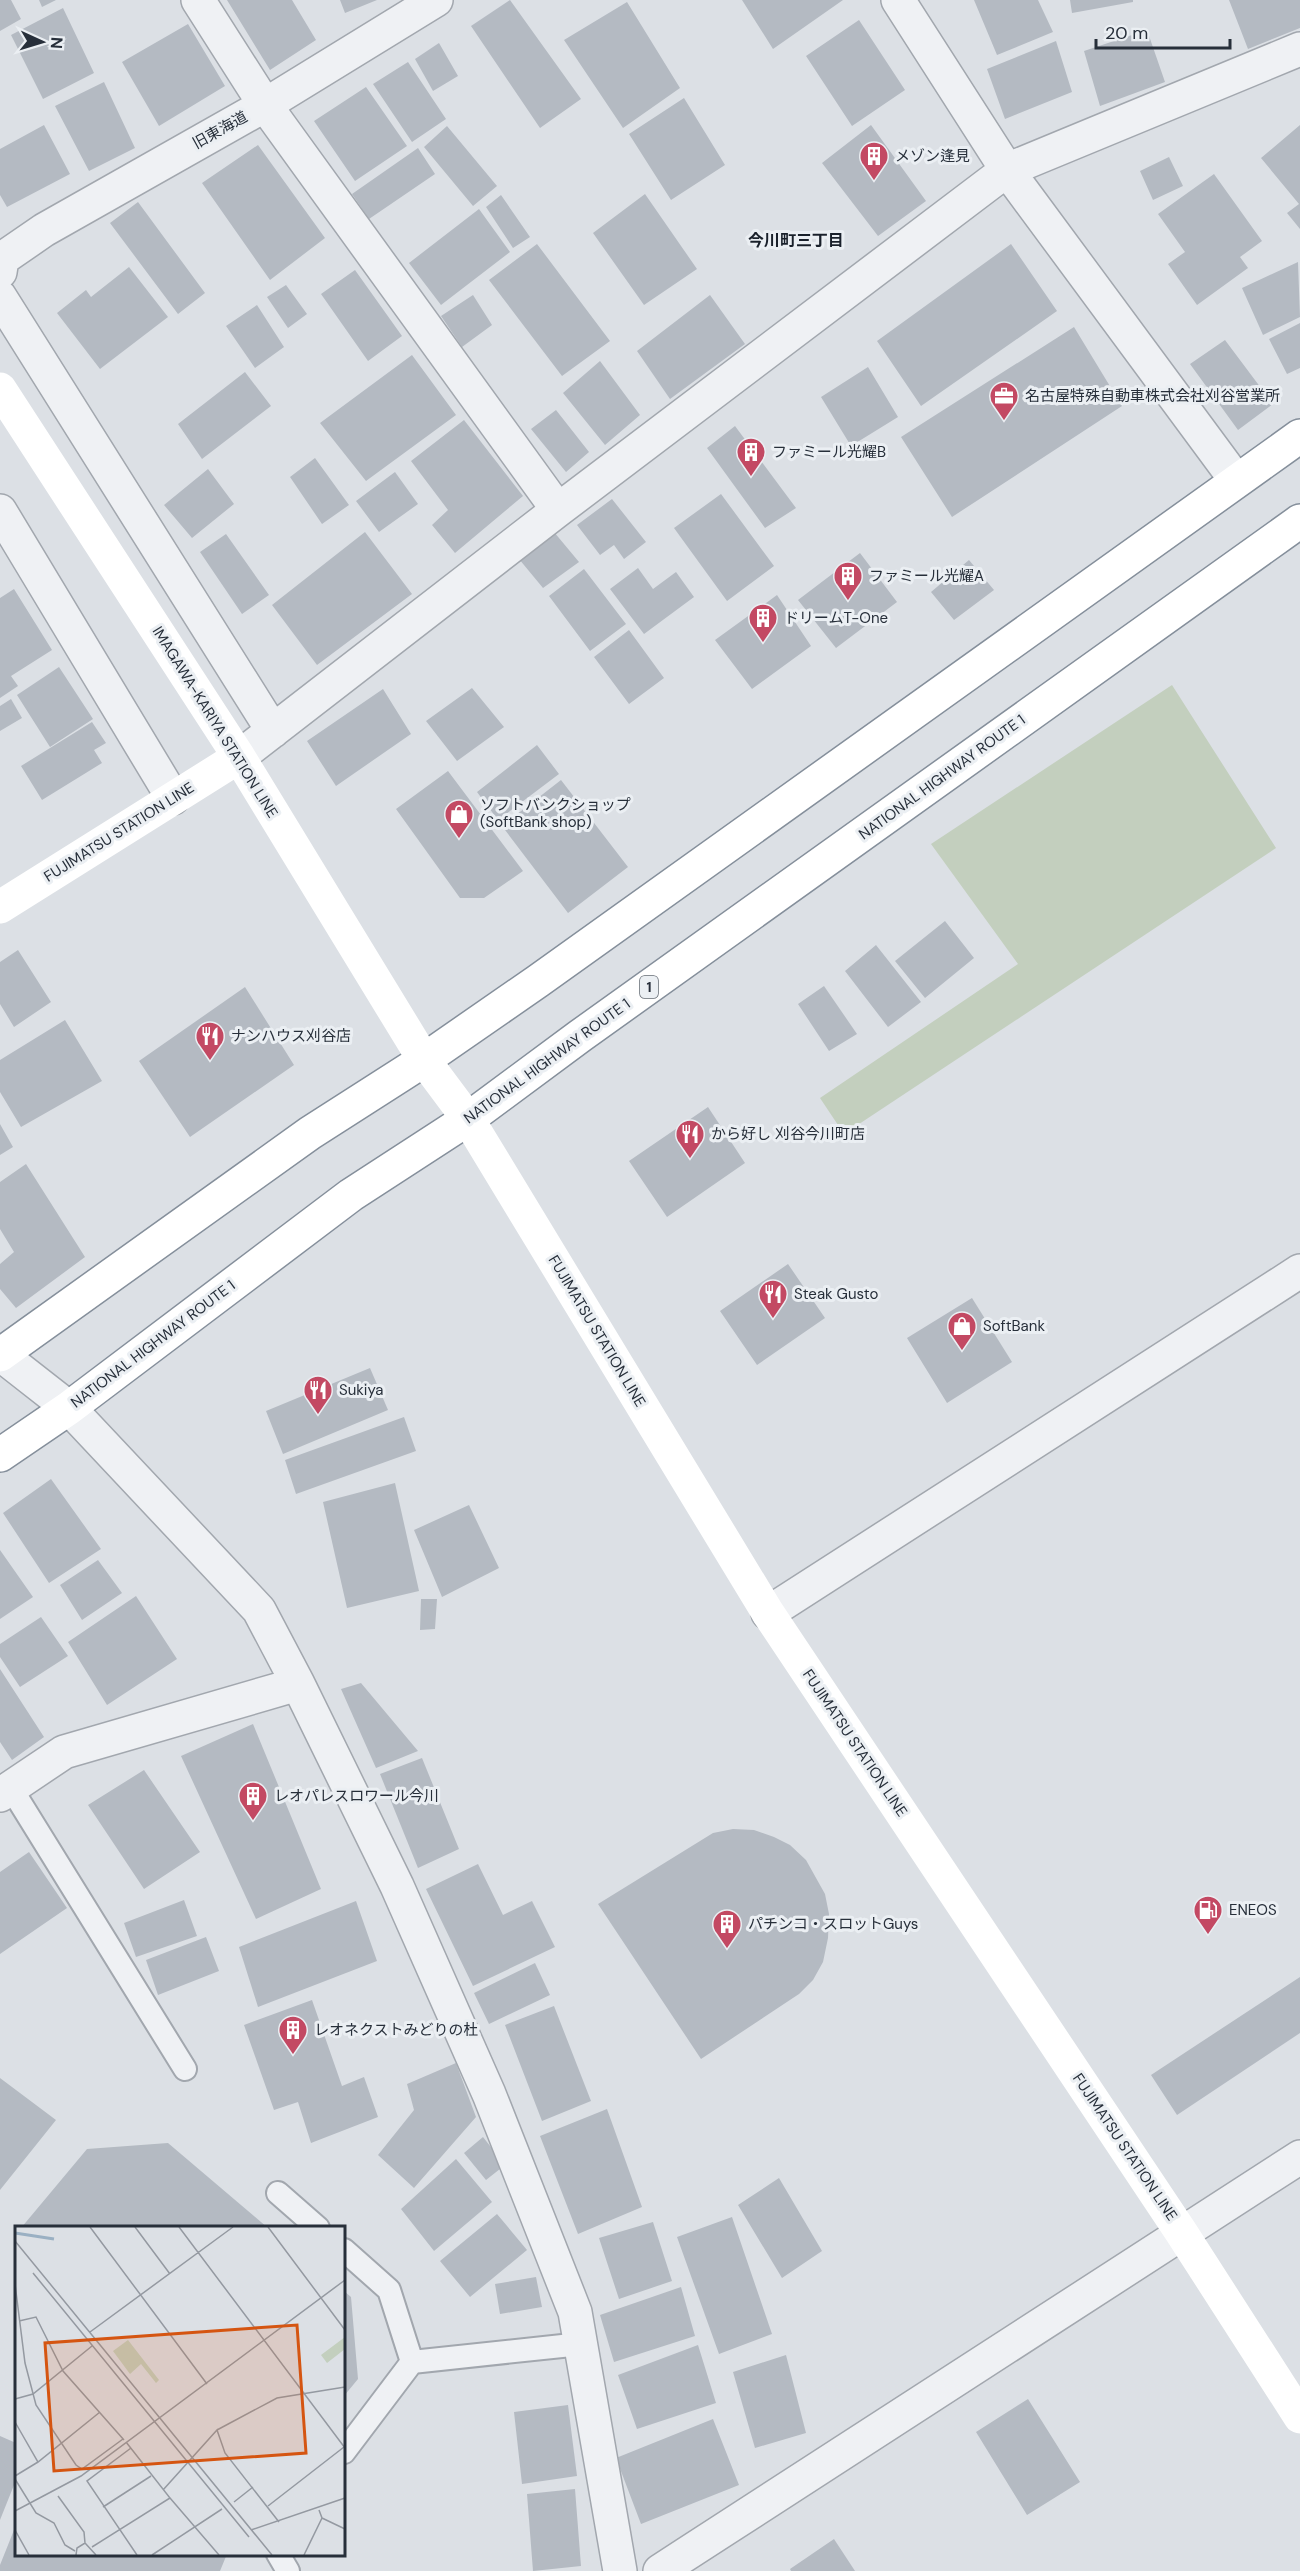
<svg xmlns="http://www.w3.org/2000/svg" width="1300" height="2571" font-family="'DM Sans','Noto Sans JP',sans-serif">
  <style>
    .green { fill: #c3cfbe }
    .building { fill: #b4bac2 }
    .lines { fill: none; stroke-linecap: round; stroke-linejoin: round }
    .service-casing { stroke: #a2a7ae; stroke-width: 26 }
    .minor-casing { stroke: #a2a7ae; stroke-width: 36 }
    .tertiary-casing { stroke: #a2a7ae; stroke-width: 36 }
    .trunk-casing { stroke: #858f9b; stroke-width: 36 }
    .service { stroke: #eff1f4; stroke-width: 22 }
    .minor { stroke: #eff1f4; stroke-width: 33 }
    .tertiary { stroke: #eff1f4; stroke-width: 33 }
    .secondary { stroke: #fff; stroke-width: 33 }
    .trunk { stroke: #fff; stroke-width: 33 }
    .labels { text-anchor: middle; stroke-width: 6; stroke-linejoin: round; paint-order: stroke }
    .shield { fill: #ebeff3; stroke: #626972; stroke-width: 1.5 }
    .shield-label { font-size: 14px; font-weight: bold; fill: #272f3a }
    .street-label { font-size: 15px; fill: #272f3a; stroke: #ebeff3 }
    .poi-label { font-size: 15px; fill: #272f3a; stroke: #ebeff3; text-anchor: start }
    .neighbourhood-label { font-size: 16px; font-weight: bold; fill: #1a212b; stroke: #ebeff3 }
    .inset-river { fill: none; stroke: #9ab0c3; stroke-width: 3 }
    .inset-road { fill: none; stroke: #9499a1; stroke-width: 1.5 }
    .view { fill: #d55511; fill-opacity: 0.15; stroke: #d55511; stroke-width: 3 }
    .inset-edge { fill: none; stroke: #272f3a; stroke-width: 3 }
  </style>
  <rect width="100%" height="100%" fill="#dce0e5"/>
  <path class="green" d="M1172,685L1276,848L844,1134L820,1098L1018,964L931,844Z"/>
  <path class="building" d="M0,0H11L21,19L0,31Z
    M39,0H56L42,7Z
    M227,0H292L316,40L270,70Z
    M340,0H377L345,13Z
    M510,0L581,99L540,128L471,26Z
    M742,0H843L773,49Z
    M974,0H1038L1053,32L997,55Z
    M1070,0H1133V2L1072,13Z
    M1229,0H1300V28L1248,49Z
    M627,2L680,88L623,128L564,40Z
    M63,8L94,73L43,99L11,35Z
    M859,20L905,90L852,126L806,56Z
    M188,24L225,86L159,126L122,62Z
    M1147,30L1165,82L1100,106L1084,51Z
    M1056,41L1072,92L1005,119L987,69Z
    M439,43L458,76L433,91L415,59Z
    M408,62L446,119L412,142L373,84Z
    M104,82L135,148L89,171L55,106Z
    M366,87L407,146L355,181L314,121Z
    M684,98L725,165L671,200L629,134Z
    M44,125L70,174L7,207L0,195V149Z
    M871,125L926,201L878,236L822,163Z
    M1300,125V229L1287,213L1299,204L1261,158Z
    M447,126L497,186L473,206L424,147Z
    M258,145L325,238L270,280L202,183Z
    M418,148L435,174L369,219L352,194Z
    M1169,157L1183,186L1153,200L1140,171Z
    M1214,174L1262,241L1240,257L1248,268L1197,305L1168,264L1185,252L1158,214Z
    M645,194L697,269L644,305L593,233Z
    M501,195L530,237L513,248L486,207Z
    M138,202L205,293L178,314L110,223Z
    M479,209L510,252L441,305L409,263Z
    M537,244L610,341L562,376L489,280Z
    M1011,244L1057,311L921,406L877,341Z
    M1298,262L1300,317L1263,335L1242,288Z
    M129,267L168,317L100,369L57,313L86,290L91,297Z
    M355,270L402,336L368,361L321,294Z
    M286,285L307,314L288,328L267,297Z
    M473,295L492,325L462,347L441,316Z
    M710,295L745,344L670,399L637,351Z
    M257,305L284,347L255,368L226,326Z
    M1300,323V368L1287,374L1269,339Z
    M1074,327L1122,406L952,517L901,437Z
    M1225,340L1273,404L1238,430L1190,364Z
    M412,355L456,415L366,481L320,423Z
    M600,361L640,415L605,445L563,393Z
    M868,367L898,417L851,446L821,397Z
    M245,372L271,406L202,459L178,424Z
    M556,410L589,452L566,472L531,429Z
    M464,420L523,496L455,553L432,525L448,510L411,461Z
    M735,426L796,508L765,528L707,448Z
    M315,458L349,505L322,524L290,477Z
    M208,469L234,504L192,538L164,505Z
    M395,472L418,504L379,532L356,501Z
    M721,494L774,566L727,601L674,528Z
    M612,499L646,542L624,559L614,545L600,555L577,525Z
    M365,532L412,594L317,665L272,605Z
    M554,532L579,562L543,588L519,559Z
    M226,534L269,595L242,614L200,552Z
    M860,553L897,602L836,648L798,600Z
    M969,560L994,590L954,620L931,592Z
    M638,568L653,589L676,572L694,597L644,634L610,589Z
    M584,569L626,624L590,651L549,596Z
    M14,589L52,650L11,676L18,686L0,698V598Z
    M777,595L811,646L752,689L715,640Z
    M629,630L664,678L629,704L594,657Z
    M59,667L93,719L50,747L17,695Z
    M472,688L504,727L457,761L426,721Z
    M383,689L411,734L336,786L307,741Z
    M11,699L22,718L0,731V706Z
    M92,722L106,743L94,750L102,763L42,800L21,766Z
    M537,745L559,774L498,820L477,792Z
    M448,771L523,871L484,898H460L396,809Z
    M561,780L628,867L568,913L502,826Z
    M945,921L974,958L925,998L895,961Z
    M876,945L921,1002L888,1027L845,971Z
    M18,950L51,1002L14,1027L0,1004V962Z
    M824,986L857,1034L829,1051L798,1004Z
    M245,987L294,1065L190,1137L139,1061Z
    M65,1020L102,1081L21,1127L0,1092V1060Z
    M708,1107L745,1163L667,1217L629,1161Z
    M0,1124L13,1147L0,1155Z
    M26,1164L85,1257L16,1308L0,1289V1264L14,1252L0,1229V1182Z
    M788,1264L825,1318L757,1365L720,1311Z
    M972,1298L1012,1362L947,1403L907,1338Z
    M370,1368L388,1410L283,1454L266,1411Z
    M404,1417L416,1451L296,1494L285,1460Z
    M51,1479L101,1549L49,1583L3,1513Z
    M395,1483L419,1591L347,1608L323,1502Z
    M469,1505L499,1568L442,1597L414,1530Z
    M0,1550L33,1597L0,1619Z
    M98,1560L122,1593L82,1620L60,1585Z
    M136,1596L177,1659L107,1705L68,1642Z
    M421,1599H437L435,1629L420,1630Z
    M41,1617L68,1656L20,1687L0,1657V1644Z
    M0,1669L44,1737L12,1760L0,1742Z
    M361,1683L418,1751L376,1768L341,1689Z
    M253,1724L321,1889L256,1919L181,1756Z
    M422,1758L459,1849L418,1868L380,1774Z
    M144,1770L200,1852L144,1889L88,1805Z
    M733,1829L754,1830L774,1837L790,1845L806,1860L825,1894L829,1914L828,1938L823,1962L813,1980L799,1994L701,2059L598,1904L713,1833Z
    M29,1852L67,1908L0,1954V1872Z
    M478,1864L503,1915L532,1901L555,1947L473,1986L426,1889Z
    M184,1900L197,1936L136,1957L124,1923Z
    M356,1901L377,1961L258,2007L239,1947Z
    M206,1937L219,1971L158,1995L146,1960Z
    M535,1963L550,1995L489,2024L474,1993Z
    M1300,1977V2033L1177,2115L1151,2075Z
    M312,2000L342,2086L364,2077L378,2117L311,2143L298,2102L274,2110L244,2025Z
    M554,2006L591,2101L542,2121L505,2025Z
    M456,2063L476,2117L414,2188L378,2155L414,2110L407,2084Z
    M0,2078L56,2120L0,2190Z
    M607,2109L642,2207L578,2234L540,2136Z
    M483,2137L505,2165L486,2180L464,2153Z
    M168,2143L268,2228H21L87,2149Z
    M456,2159L492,2202L434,2251L401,2209Z
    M779,2178L822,2251L782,2278L738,2205Z
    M497,2214L527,2250L470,2297L440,2261Z
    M732,2217L772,2334L719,2354L677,2237Z
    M653,2222L672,2281L619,2299L599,2238Z
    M536,2277L542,2307L500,2314L495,2284Z
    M681,2287L695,2336L614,2362L600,2315Z
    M344,2291L351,2297L358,2379L344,2396Z
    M698,2345L716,2403L637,2429L618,2375Z
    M786,2355L806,2433L755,2448L733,2372Z
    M1028,2399L1080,2482L1027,2515L976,2432Z
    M568,2405L577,2476L522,2484L514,2412Z
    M713,2419L739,2485L641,2524L616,2458Z
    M0,2436L16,2443V2480L0,2520Z
    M575,2489L581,2566L533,2571L527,2494Z
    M16,2525V2554H227L220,2571H0V2565Z
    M834,2539L855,2571H791L790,2569Z"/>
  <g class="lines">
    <g class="service-casing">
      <path id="service" d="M11,1788L185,2069
        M278,2193L318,2228
        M344,2250L389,2290L412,2362L581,2344
        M344,2452L412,2362
        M278,2554L288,2571"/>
    </g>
    <g class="minor-casing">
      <path id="minor" d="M198,0L265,105L558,510
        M898,0L1007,170L1236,480
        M0,272L2,259L44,230L265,105L436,0
        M0,297L273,731
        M0,511L173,798
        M239,757L558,510L1007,170L1300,49
        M0,1354L69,1408L259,1610L298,1684L64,1752L0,1795
        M768,1613L1300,1271
        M298,1684L397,1886L489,2094L575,2312L620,2571"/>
    </g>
    <g class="tertiary-casing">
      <path id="tertiary" d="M660,2571L1300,2157"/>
    </g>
    <g class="trunk-casing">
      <path id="trunk" d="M0,1355L310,1133L424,1060L538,981L1300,436
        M0,1455L69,1408L351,1195L468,1119L580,1036L1300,521"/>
    </g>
    <use href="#service" class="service"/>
    <use href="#minor" class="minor"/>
    <use href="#tertiary" class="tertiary"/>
    <path class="secondary" d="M0,389L239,757L424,1060L468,1119L768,1613L1181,2232L1300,2417
      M0,907L239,757"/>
    <use href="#trunk" class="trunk"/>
  </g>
  <defs>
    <g id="building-pin" transform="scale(1.5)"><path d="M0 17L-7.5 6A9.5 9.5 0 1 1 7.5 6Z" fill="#c34963" stroke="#ebeff3"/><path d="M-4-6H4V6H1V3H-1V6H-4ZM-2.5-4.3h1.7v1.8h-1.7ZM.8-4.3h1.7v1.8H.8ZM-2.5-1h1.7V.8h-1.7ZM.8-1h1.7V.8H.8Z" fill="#fff"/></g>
    <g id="office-pin" transform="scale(1.5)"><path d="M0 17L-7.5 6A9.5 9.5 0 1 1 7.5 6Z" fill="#c34963" stroke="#ebeff3"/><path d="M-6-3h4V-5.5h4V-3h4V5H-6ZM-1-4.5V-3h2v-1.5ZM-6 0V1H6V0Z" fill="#fff"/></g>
    <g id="shop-pin" transform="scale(1.5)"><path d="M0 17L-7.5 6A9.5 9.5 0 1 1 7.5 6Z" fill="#c34963" stroke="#ebeff3"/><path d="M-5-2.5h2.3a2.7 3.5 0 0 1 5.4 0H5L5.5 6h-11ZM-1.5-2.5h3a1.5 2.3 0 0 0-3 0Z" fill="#fff"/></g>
    <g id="restaurant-pin" transform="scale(1.5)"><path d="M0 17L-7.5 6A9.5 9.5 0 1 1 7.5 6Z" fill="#c34963" stroke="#ebeff3"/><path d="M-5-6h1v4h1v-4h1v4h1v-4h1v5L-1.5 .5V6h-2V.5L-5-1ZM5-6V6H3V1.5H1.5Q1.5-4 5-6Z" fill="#fff"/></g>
    <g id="fuel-pin" transform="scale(1.5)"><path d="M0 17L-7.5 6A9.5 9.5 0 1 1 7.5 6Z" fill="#c34963" stroke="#ebeff3"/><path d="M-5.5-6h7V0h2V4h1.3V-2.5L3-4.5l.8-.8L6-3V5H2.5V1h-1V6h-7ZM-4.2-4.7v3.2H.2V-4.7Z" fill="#fff"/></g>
  </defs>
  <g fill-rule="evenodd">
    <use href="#building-pin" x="874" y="156"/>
    <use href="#office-pin" x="1004" y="396"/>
    <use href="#building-pin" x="751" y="452"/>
    <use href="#building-pin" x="848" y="576"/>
    <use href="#building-pin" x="763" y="618"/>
    <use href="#shop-pin" x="459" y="814"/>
    <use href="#restaurant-pin" x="210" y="1036"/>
    <use href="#restaurant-pin" x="690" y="1134"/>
    <use href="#restaurant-pin" x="773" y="1294"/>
    <use href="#shop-pin" x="962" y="1326"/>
    <use href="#restaurant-pin" x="318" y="1390"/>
    <use href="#building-pin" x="253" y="1796"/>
    <use href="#fuel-pin" x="1208" y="1910"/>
    <use href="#building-pin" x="727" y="1924"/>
    <use href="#building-pin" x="293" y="2030"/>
  </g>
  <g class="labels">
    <rect class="shield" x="640" y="976" width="18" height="22" rx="4.5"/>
    <g class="shield-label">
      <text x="649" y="992">1</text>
    </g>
    <g class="street-label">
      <text transform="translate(220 130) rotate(-29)" y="5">旧東海道</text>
      <text transform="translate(215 722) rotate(58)" y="5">IMAGAWA-KARIYA STATION LINE</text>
      <text transform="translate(942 777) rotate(-36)" y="5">NATIONAL HIGHWAY ROUTE 1</text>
      <text transform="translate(119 832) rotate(-32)" y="5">FUJIMATSU STATION LINE</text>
      <text transform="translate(547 1061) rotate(-36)" y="5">NATIONAL HIGHWAY ROUTE 1</text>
      <text transform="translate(597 1331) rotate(59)" y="5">FUJIMATSU STATION LINE</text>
      <text transform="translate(153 1344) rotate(-37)" y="5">NATIONAL HIGHWAY ROUTE 1</text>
      <text transform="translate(855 1743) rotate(56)" y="5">FUJIMATSU STATION LINE</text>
      <text transform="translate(1125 2147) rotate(56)" y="5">FUJIMATSU STATION LINE</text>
    </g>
    <g class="poi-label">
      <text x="895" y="161">メゾン逢見</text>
      <text x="1025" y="401">名古屋特殊自動車株式会社刈谷営業所</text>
      <text x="772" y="457">ファミール光耀B</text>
      <text x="869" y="581">ファミール光耀A</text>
      <text x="784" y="623">ドリームT-One</text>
      <text x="480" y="810">ソフトバンクショップ<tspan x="480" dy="17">(SoftBank shop)</tspan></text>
      <text x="231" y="1041">ナンハウス刈谷店</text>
      <text x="711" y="1139">から好し 刈谷今川町店</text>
      <text x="794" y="1299">Steak Gusto</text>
      <text x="983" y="1331">SoftBank</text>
      <text x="339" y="1395">Sukiya</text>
      <text x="274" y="1801">レオパレスロワール今川</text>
      <text x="1229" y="1915">ENEOS</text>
      <text x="748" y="1929">パチンコ・スロットGuys</text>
      <text x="314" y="2035">レオネクストみどりの杜</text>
    </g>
    <g class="neighbourhood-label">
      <text x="796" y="246">今川町三丁目</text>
    </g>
  </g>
  <g transform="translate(15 2226)">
    <rect width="330" height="330" fill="#dce0e5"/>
    <path d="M330,111V123L312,137L306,129ZM113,114L144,154L141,157L126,138L115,148L98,125Z" fill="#c3cfbe"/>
    <path class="inset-river" d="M0,7L39,13"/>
    <path class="inset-road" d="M75,1L192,158M120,1L155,48M164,1L330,222M253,1L330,104M0,15L257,329M18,47L234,311M0,58L10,137L21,179L61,239L67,243L108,213M4,95L21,91L48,145L109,214M75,106L218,1M0,173L18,168L77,120M0,196L23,236L85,186M202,204L262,172L330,161M116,222L72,255L122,329M0,250L23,236M0,253L21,287L39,297L50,319L60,325M148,264L202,204L210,227L264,296M43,270L69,306L70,317M155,272L204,329M219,276L238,261M253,280L329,221M88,281L136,250M0,285L66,250L330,54M307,292L330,303M0,304L14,329M236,304L330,272M77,321L155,272L111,216M61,329L62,322L70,317L81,329M137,329L207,283M289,329L307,292L304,284"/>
    <path class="view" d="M282,99L291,227L39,245L30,117Z"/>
    <rect width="330" height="330" class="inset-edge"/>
  </g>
  <g transform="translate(42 42) rotate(94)" stroke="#ebeff3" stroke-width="4.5" paint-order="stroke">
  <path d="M0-4.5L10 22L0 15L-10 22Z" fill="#272f3a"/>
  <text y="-9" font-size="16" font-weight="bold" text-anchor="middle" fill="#272f3a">N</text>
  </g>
  <path d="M1096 39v9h134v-9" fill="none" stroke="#272f3a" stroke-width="3"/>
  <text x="1105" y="39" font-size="18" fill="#272f3a" stroke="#ebeff3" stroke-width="4.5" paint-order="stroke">20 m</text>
</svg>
